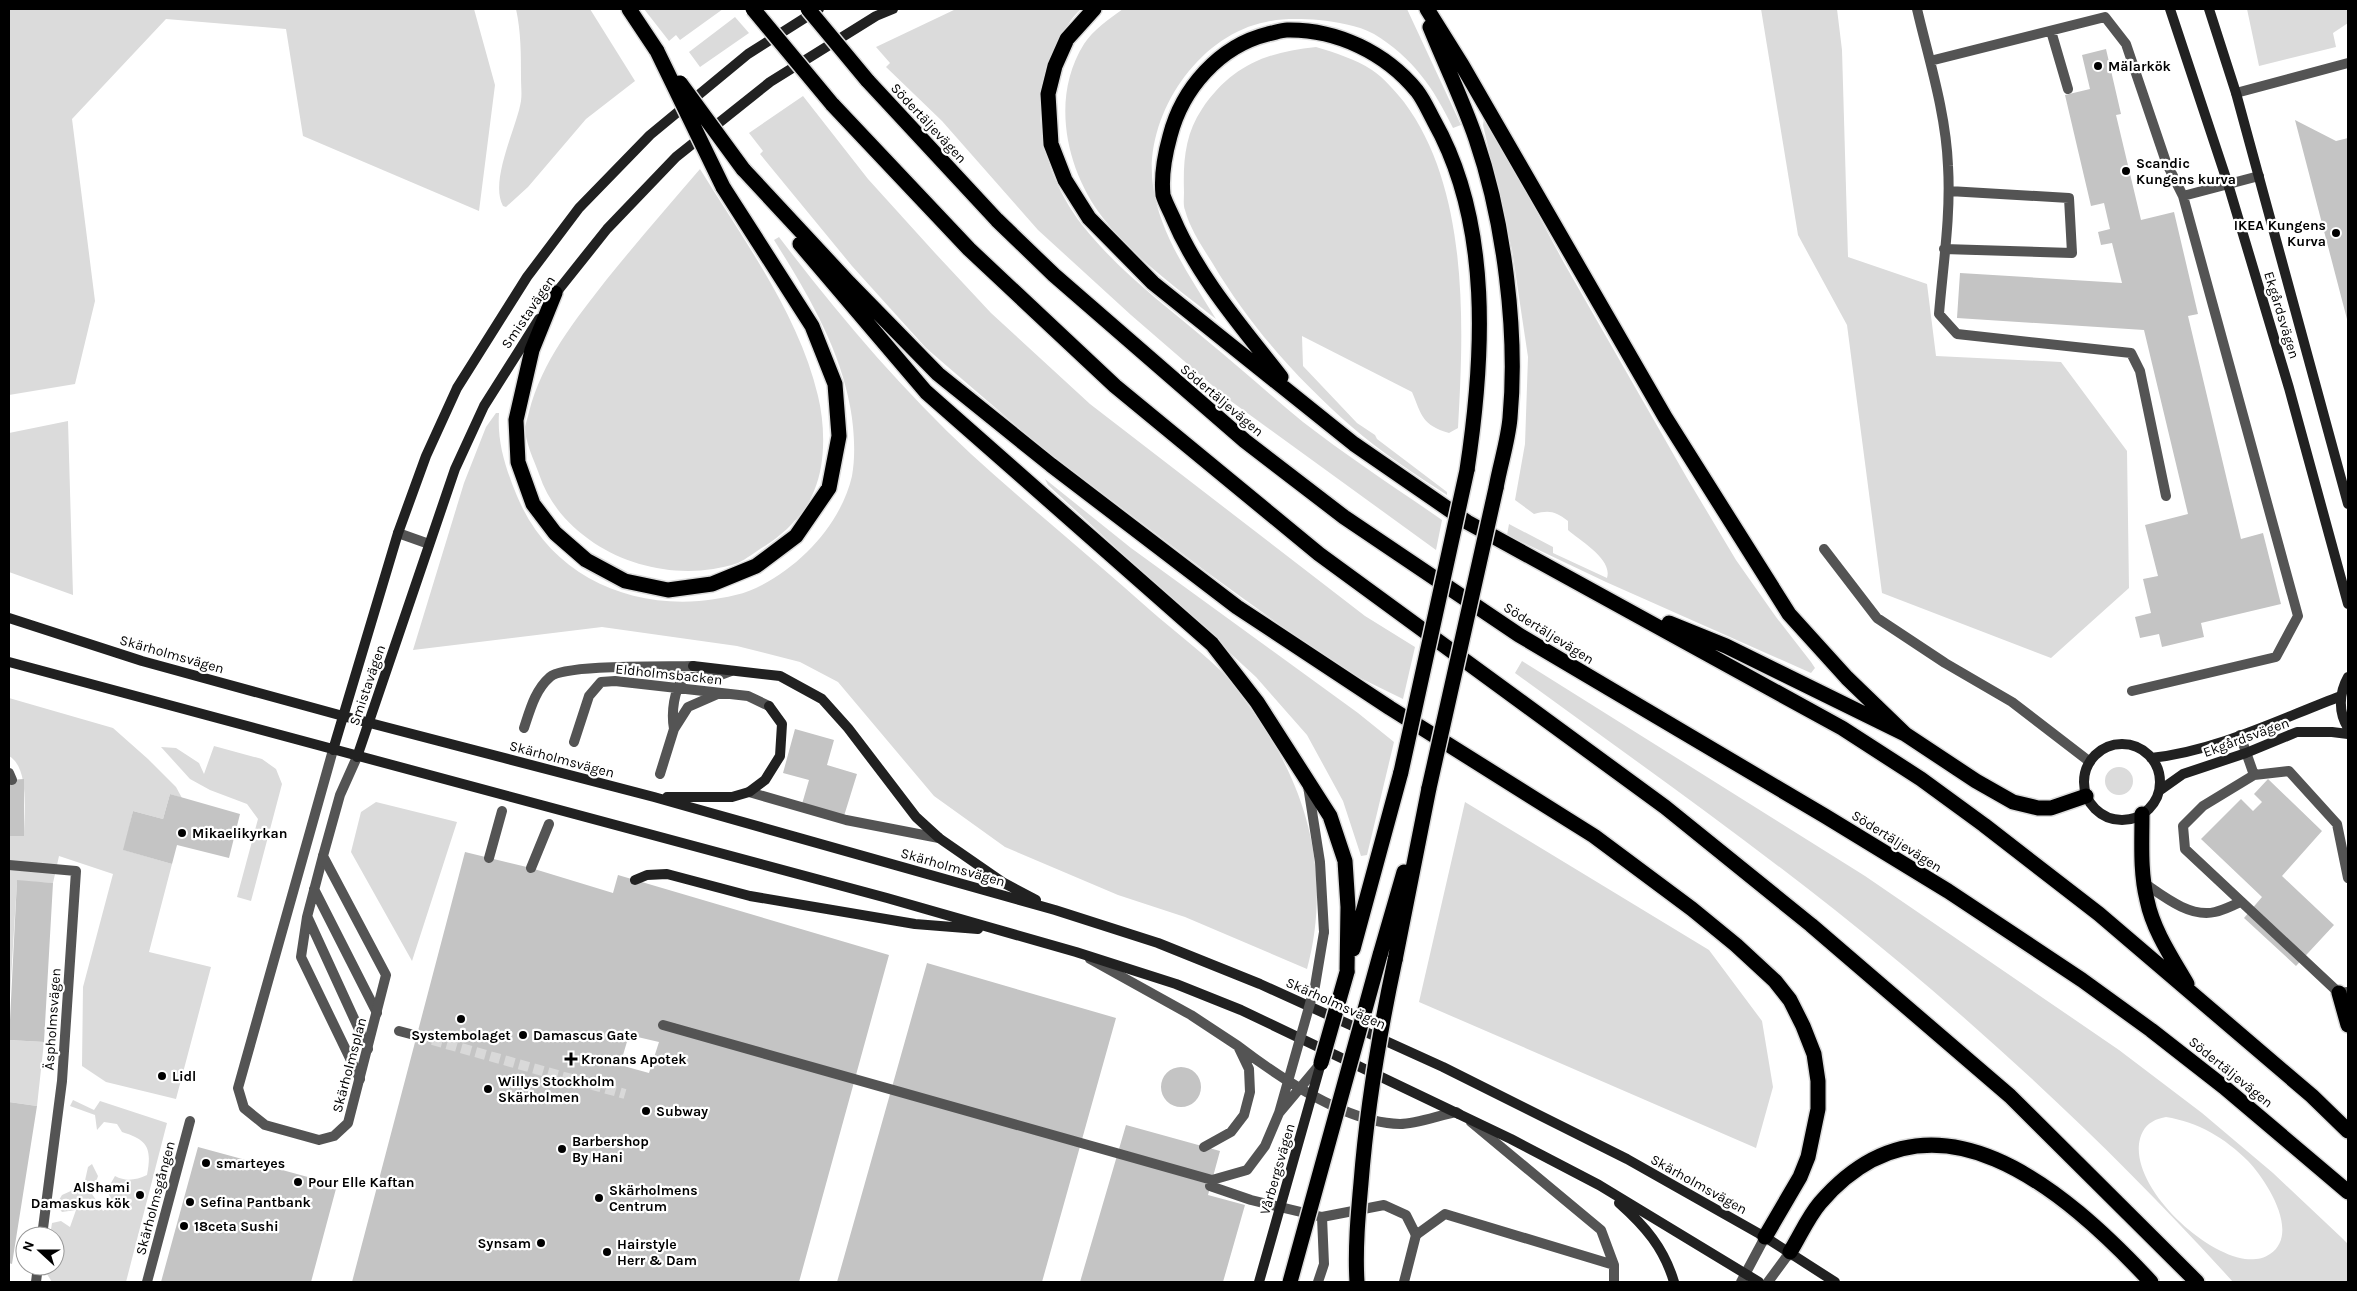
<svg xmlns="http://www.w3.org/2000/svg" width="2357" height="1291" font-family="Karla,sans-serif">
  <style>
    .green { fill: #dbdbdb; fill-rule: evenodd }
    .building { fill: #c4c4c4; fill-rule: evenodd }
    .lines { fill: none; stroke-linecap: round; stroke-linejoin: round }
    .pedestrian-tunnel { stroke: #d9d9d9; stroke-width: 10; stroke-dasharray: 10 5; stroke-linecap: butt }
    .motorway-casing { stroke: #dbdbdb; stroke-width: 18 }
    .service { stroke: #545454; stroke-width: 10 }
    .pedestrian { stroke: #545454; stroke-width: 10 }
    .minor { stroke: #545454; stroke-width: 10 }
    .tertiary { stroke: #545454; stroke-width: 10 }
    .secondary { stroke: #212121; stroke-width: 10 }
    .motorway { stroke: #000; stroke-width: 15 }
    .motorway-bridge-casing { stroke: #dbdbdb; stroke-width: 18; stroke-linecap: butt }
    .service-bridge { stroke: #545454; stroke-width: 10 }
    .secondary-bridge { stroke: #212121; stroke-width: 10 }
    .motorway-bridge { stroke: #000; stroke-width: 15 }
    .poi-dot { fill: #000; stroke: #fff; stroke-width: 2 }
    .labels { text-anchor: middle; stroke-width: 4.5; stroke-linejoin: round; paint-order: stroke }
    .poi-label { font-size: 14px; font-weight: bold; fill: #000; stroke: #fff; text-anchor: start }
    .street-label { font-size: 14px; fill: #000; stroke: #fff }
  </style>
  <rect width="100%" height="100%" fill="#fff"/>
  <path class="green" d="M9,9H474L495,85L479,211L303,136L286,29L166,19L72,119L95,301L75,384L9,395Z
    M516,9H590L635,81L586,119L528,187L506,207L503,206C489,181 517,127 521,101C522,94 521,85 521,78C521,54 521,32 516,9Z
    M644,9H723L680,40L676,35L669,41Z
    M956,9H1081C1070,19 1063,32 1056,46C1025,106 1043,174 1083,226C1117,269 1163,304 1205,339C1238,366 1270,395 1303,422C1348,457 1396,488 1442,520L1436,550L1228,399L1131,315L1038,230L942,121L886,67L890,63L876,47Z
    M1123,9H1407L1461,125L1453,128C1433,87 1413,58 1374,34C1358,25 1336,22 1319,20C1302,19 1283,18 1266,22C1197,35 1143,118 1153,186C1160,235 1191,278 1216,319C1177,288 1134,258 1103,218C1066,170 1050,98 1084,44C1093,30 1109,19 1123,9Z
    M1761,9H1837L1842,50L1848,257L1927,284L1936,356L2061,362L2127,451L2129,588L2051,658L1882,593L1847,325L1798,235Z
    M2247,9H2348V23L2333,33L2336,47L2259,66Z
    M735,17L749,33L700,67L689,52Z
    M1316,47C1336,53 1355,59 1372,70C1384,78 1395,91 1404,102C1469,189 1464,324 1458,428L1449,433C1422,425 1422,416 1412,392L1302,336L1303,366L1357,423L1375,435L1377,439L1447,492V495C1414,474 1381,452 1352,427C1297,379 1250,326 1213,264C1203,248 1190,229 1185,210C1183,205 1184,198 1184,192C1183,162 1185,134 1202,109C1231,66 1266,52 1316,47Z
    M803,96L868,179L935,253L991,313L1090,404L1365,616L1415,647L1403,699L1354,675L1284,628L1208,573L1041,447L926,348L852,266L760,154L763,151L749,133Z
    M1484,119H1487L1564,263L1687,478L1736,560L1776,617L1811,662L1815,668L1811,673L1606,582L1507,535L1509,524L1553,547V553L1607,578C1613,559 1580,541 1568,530V521C1555,511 1549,510 1534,514L1515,500L1525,444L1528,357L1512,250L1483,125Z
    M700,169C743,239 799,315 818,396C825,425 826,463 814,491C805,514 785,533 765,546C756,551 747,559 738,563C690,579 635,570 594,543C568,525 549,504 539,474C534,460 525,442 525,427C526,423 528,416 529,412C542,361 575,320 607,279C637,242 669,205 700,169Z
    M779,237C837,313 900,388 971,454C1029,507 1091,557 1150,610C1173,630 1197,648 1219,669C1231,680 1241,696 1251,709C1308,786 1332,876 1307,969L1185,917L1118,895L1005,847L934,796L838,682L800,662L737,646L602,627L413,650L464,483L486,427L496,413H499C497,443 506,469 517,496C548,571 621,607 699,601C718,599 739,596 756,588C800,567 841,524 852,476C856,454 854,427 850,406C839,346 806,291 774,240Z
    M68,421L73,595L9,572V433Z
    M1045,479L1131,548L1358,713L1394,742L1367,855L1361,856L1343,801L1307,735L1256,677L1048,485Z
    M1522,661L1865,876L2119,1050L2202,1113L2273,1173L2343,1239L2348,1244V1282H2233C2113,1149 1976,1022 1835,910C1731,828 1622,751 1515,673ZM2166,1117C2198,1122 2225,1138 2248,1161C2266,1180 2301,1233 2270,1254C2263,1259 2254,1260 2245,1259C2203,1253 2134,1190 2139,1144C2140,1136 2144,1126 2152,1122C2156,1119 2162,1118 2166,1117Z
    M9,698L113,728L148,759L176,787L182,798L170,794L163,819L133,811L124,850L172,864L149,952L211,967L176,1099L106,1082L82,1066L83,987L113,874L59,856L53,883L17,881L9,1012V836H24C24,814 30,768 9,756Z
    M214,746L262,759L276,769L282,784L251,901L237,897L258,819L247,804L210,790L190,779L161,747L176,748L199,763L204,774Z
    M2105 781a14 14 0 1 1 28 0a14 14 0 1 1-28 0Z
    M376,802L457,822L412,961L351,852L361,812Z
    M1465,802L1709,950L1762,1021L1773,1087L1756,1148L1419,1002Z
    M9,1040L44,1042L37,1106L9,1102Z
    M73,1100L94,1110L100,1101L167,1123L126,1282H52L45,1271L46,1266H55V1236H50L52,1223L61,1221L70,1227L76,1210L62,1212L56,1205L62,1195L84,1185L88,1167L92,1164L98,1176L92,1194L103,1211L113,1204L107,1190L115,1176C126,1182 136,1180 147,1175C152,1148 148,1140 122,1132L117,1124L104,1122L97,1130L95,1115L70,1106Z"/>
  <path class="building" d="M2106,49L2121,114L2116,115L2141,220L2174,212L2198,314L2188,316L2241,539L2263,533L2281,604L2201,623L2204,637L2162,647L2159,634L2140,638L2135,617L2151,613L2143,579L2158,576L2145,525L2188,514L2144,330L1957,318L1960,273L2122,283L2112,243L2101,245L2098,232L2110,229L2104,203L2091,206L2065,95L2090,89L2082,55Z
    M2295,120L2336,141L2348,138V323Z
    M795,729L834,740L827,765L857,774L844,816L802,804L809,780L783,773Z
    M24,779V836H9V780Z
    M2268,779L2322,831L2282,876L2334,925L2296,966L2244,918L2262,897L2201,839L2241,799L2253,811L2262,802L2254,794Z
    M170,794L240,814L229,858L177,845L172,864L123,850L133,811L163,819Z
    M465,852L531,868L613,893L618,875L889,955L799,1282H352ZM629,1035L659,1042L649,1073L620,1065Z
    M17,880L53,883L44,1042L9,1040Z
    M927,963L1116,1018L1042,1282H837Z
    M1161 1087a20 20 0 1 1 40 0a20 20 0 1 1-40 0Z
    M9,1102L37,1106L12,1264L9,1263Z
    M1126,1125L1220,1151L1208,1195L1245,1205L1223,1282H1080Z
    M198,1147L337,1185L311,1282H161Z"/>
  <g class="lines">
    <path class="pedestrian-tunnel" d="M418,1036L625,1094"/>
    <g class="motorway-casing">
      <path id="motorway" d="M629,9L657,51
        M1094,9L1067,39L1055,66L1048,94L1051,144L1065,180L1089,218L1153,283L1354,444L1467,522L1842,728L1921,779L1984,825L2099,914L2312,1096L2348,1131
        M1427,9L1462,65L1665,417L1789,614L1847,678L1905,734
        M1430,27C1445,64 1463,101 1476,139C1504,221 1518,332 1510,418C1508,441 1500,465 1496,488
        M867,80L997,220L1054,275L1245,441L1344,517L1519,635L1825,816L1948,891L2082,980L2151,1030L2224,1087L2348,1192
        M832,104L969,249L1115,386L1319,554L1665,807L1811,925L2010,1096L2197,1282
        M743,169L849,283L938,374L1051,465L1237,607L1390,708L1594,836L1692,909L1736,945L1775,981L1790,1000L1803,1026L1814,1054L1818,1081V1109L1808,1157L1800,1177L1765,1237
        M800,244L926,392L1212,644L1257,702L1330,816L1345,861L1348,907L1347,972
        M555,293L532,350L516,420L518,462L533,504L555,533L586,560L625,581L668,590L712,584L756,566L796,536L829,488L839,436L835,384L812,326L723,187
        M1281,377C1242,327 1198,277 1173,218C1170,211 1165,202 1163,195C1161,176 1165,154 1170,136C1182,89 1219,46 1268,34C1274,33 1281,30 1287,30C1337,29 1386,53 1417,91C1424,100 1429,112 1434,121C1492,224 1484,358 1467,470
        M1669,623L1726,646L1905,734L1976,781L2013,802L2038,808H2051L2086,796
        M2142,814C2142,843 2140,872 2147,900C2153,930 2172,958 2187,984
        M1353,949L1401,772
        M1380,955L1404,872
        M1395,960L1429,788
        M2339,993L2348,1025
        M1790,1252C1800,1236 1808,1217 1820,1203C1932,1073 2065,1190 2151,1282"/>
    </g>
    <path class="service" d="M1917,9C1929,60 1946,113 1948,166C1951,215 1943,265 1939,314L1957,334L2131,353L2140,371L2166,496
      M2051,31L2068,89
      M1930,61L2105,17L2126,44L2166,162L2183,196L2298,616L2276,657L2132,691
      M2236,93L2348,63
      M2183,196L2259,176
      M1944,249L2072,253L2069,198L1949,191
      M398,533L429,544
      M1824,549L1877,618L1945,663L2012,702L2090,762
      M524,728C530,710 535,690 550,677C565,664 669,667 693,666
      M674,729C671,712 674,690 684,677H715L731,671
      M2240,735L2254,775
      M574,742L589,696L601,682L615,681L748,696L769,706
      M9,773L12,780
      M660,774L674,729L688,707L720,693
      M1308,786L1320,862L1324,932
      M749,792L846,820L939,838
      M323,856L307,917L301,957L360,1079
      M489,858L502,811
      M531,868L549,824
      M2348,878L2337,824L2289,771L2254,775L2203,806L2183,826L2185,849L2339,993L2348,992
      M2144,883C2163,896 2190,918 2215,912C2224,910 2233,905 2241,902
      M314,889L377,1013
      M308,918L368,1049
      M1090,959L1191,1015L1238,1046L1249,1069L1250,1092L1244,1115L1231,1132L1204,1147
      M663,1025L1212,1180
      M1238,1046C1280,1078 1346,1123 1400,1124C1416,1124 1440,1115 1456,1112L1459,1114
      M1471,1122L1601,1230L1614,1265V1282
      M1210,1186L1251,1200L1322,1217L1384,1205L1406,1215L1416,1235L1445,1214L1614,1265
      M1318,1282L1324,1264L1322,1217"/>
    <path class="pedestrian" d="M9,865L76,871L62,1081L42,1236
      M399,1031L418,1036
      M36,1282L38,1266
      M147,1282L190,1121"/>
    <path class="minor" d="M333,750L238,1088L244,1108L265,1125L319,1140L334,1136L348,1123L386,975L323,856L340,795L357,757
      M1404,1282L1416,1235"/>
    <path class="tertiary" d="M1741,1282L1765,1237
      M1768,1282L1790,1252"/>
    <path class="secondary" d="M2170,9L2228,184L2289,388L2348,604
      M2209,9L2236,93L2348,504
      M552,298L607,229L676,157L770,82L876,16L893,9
      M9,618L142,661L343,716L654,797L1055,910L1158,943L1260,984L1443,1067L1627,1159L1765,1237L1835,1282
      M9,662L887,898L1076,952L1176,984L1241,1010L1511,1139L1599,1185L1759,1282
      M693,666L780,676L822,699L848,728L916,817L939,838L1004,883L1036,900
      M2348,677C2339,693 2338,712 2348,728
      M2084 782a38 38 0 1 1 76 0a38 38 0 1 1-76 0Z
      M333,750L398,533L426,456L457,388L527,277L579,208L650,135L748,54L819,9
      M357,757L455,469L484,406L539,319
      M2151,758C2217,751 2280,719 2341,696
      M2159,791L2183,774L2246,753L2297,732H2332L2348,734
      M667,797H732L749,792L765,780L780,756L782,724L769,706
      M635,880L647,875L667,874L750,896L915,924L978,929
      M1619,1203C1645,1226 1664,1248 1674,1282"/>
    <use href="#motorway" class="motorway"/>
    <g class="motorway-bridge-casing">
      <path id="motorway-bridge" d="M753,9L832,104
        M808,9L867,80
        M657,51L723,187
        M680,83L743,169
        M1401,772L1467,470
        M1429,788L1496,488
        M1321,1063L1347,972
        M1290,1282L1380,955
        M1357,1282C1355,1249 1358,1216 1361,1183C1367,1106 1379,1035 1395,960"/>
    </g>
    <path class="service-bridge" d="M1279,1113L1315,986L1324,932
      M1212,1180L1247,1170L1265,1146L1279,1113L1321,1063"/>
    <path class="secondary-bridge" d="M1259,1282L1321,1063"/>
    <use href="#motorway-bridge" class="motorway-bridge"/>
  </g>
  <g class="poi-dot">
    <circle cx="2098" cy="66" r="5"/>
    <circle cx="2126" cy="171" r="5"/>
    <circle cx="2336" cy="233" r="5"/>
    <circle cx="182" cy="833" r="5"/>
    <circle cx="461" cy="1019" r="5"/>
    <circle cx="523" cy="1035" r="5"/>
    <path d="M568.5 1051.5h5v5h5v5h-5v5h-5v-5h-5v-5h5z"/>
    <circle cx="162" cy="1076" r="5"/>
    <circle cx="488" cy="1089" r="5"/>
    <circle cx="646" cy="1111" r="5"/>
    <circle cx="562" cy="1149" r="5"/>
    <circle cx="206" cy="1163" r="5"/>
    <circle cx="298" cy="1182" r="5"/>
    <circle cx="140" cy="1195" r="5"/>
    <circle cx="599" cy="1198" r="5"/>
    <circle cx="190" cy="1202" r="5"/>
    <circle cx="184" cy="1226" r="5"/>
    <circle cx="541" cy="1243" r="5"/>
    <circle cx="607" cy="1252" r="5"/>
  </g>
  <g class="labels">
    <g class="poi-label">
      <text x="2108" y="71">Mälarkök</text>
      <text x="2136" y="168">Scandic<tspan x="2136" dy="16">Kungens kurva</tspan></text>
      <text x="2326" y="230" text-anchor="end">IKEA Kungens<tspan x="2326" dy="16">Kurva</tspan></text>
      <text x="192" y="838">Mikaelikyrkan</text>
      <text x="461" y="1040" text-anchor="middle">Systembolaget</text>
      <text x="533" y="1040">Damascus Gate</text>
      <text x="581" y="1064">Kronans Apotek</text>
      <text x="172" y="1081">Lidl</text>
      <text x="498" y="1086">Willys Stockholm<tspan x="498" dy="16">Skärholmen</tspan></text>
      <text x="656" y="1116">Subway</text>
      <text x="572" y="1146">Barbershop<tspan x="572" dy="16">By Hani</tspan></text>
      <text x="216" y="1168">smarteyes</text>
      <text x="308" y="1187">Pour Elle Kaftan</text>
      <text x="130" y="1192" text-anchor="end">AlShami<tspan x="130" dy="16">Damaskus kök</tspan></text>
      <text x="609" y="1195">Skärholmens<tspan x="609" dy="16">Centrum</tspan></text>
      <text x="200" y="1207">Sefina Pantbank</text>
      <text x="194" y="1231">18ceta Sushi</text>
      <text x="531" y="1248" text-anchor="end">Synsam</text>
      <text x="617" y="1249">Hairstyle<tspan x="617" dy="16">Herr &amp; Dam</tspan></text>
    </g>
    <g class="street-label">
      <text transform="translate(929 123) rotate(47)" y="5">Södertäljevägen</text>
      <text transform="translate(528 312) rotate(-56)" y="5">Smistavägen</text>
      <text transform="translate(2282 315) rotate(73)" y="5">Ekgårdsvägen</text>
      <text transform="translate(1222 400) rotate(40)" y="5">Södertäljevägen</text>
      <text transform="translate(1549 633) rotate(32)" y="5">Södertäljevägen</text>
      <text transform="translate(172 654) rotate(16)" y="5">Skärholmsvägen</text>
      <text transform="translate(669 674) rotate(6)" y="5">Eldholmsbacken</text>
      <text transform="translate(367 685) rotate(-71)" y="5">Smistavägen</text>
      <text transform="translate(2246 737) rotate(-20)" y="5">Ekgårdsvägen</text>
      <text transform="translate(562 759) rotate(15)" y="5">Skärholmsvägen</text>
      <text transform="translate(1897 841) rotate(32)" y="5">Södertäljevägen</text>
      <text transform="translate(953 867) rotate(16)" y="5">Skärholmsvägen</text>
      <text transform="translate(1336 1003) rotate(24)" y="5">Skärholmsvägen</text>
      <text transform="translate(52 1019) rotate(-86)" y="5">Äspholmsvägen</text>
      <text transform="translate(349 1065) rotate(-75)" y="5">Skärholmsplan</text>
      <text transform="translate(2231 1072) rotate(39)" y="5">Södertäljevägen</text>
      <text transform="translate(1277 1169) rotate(-74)" y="5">Vårbergsvägen</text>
      <text transform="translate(1699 1184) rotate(29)" y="5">Skärholmsvägen</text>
      <text transform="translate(155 1198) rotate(-75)" y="5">Skärholmsgången</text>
    </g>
  </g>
  <rect width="2357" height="1291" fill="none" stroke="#000000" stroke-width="20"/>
  <g transform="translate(40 1251) rotate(291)"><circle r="24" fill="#ffffff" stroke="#999999"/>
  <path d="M0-4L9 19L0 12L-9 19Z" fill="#000000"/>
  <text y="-8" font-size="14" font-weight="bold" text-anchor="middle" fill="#000000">N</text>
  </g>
</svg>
